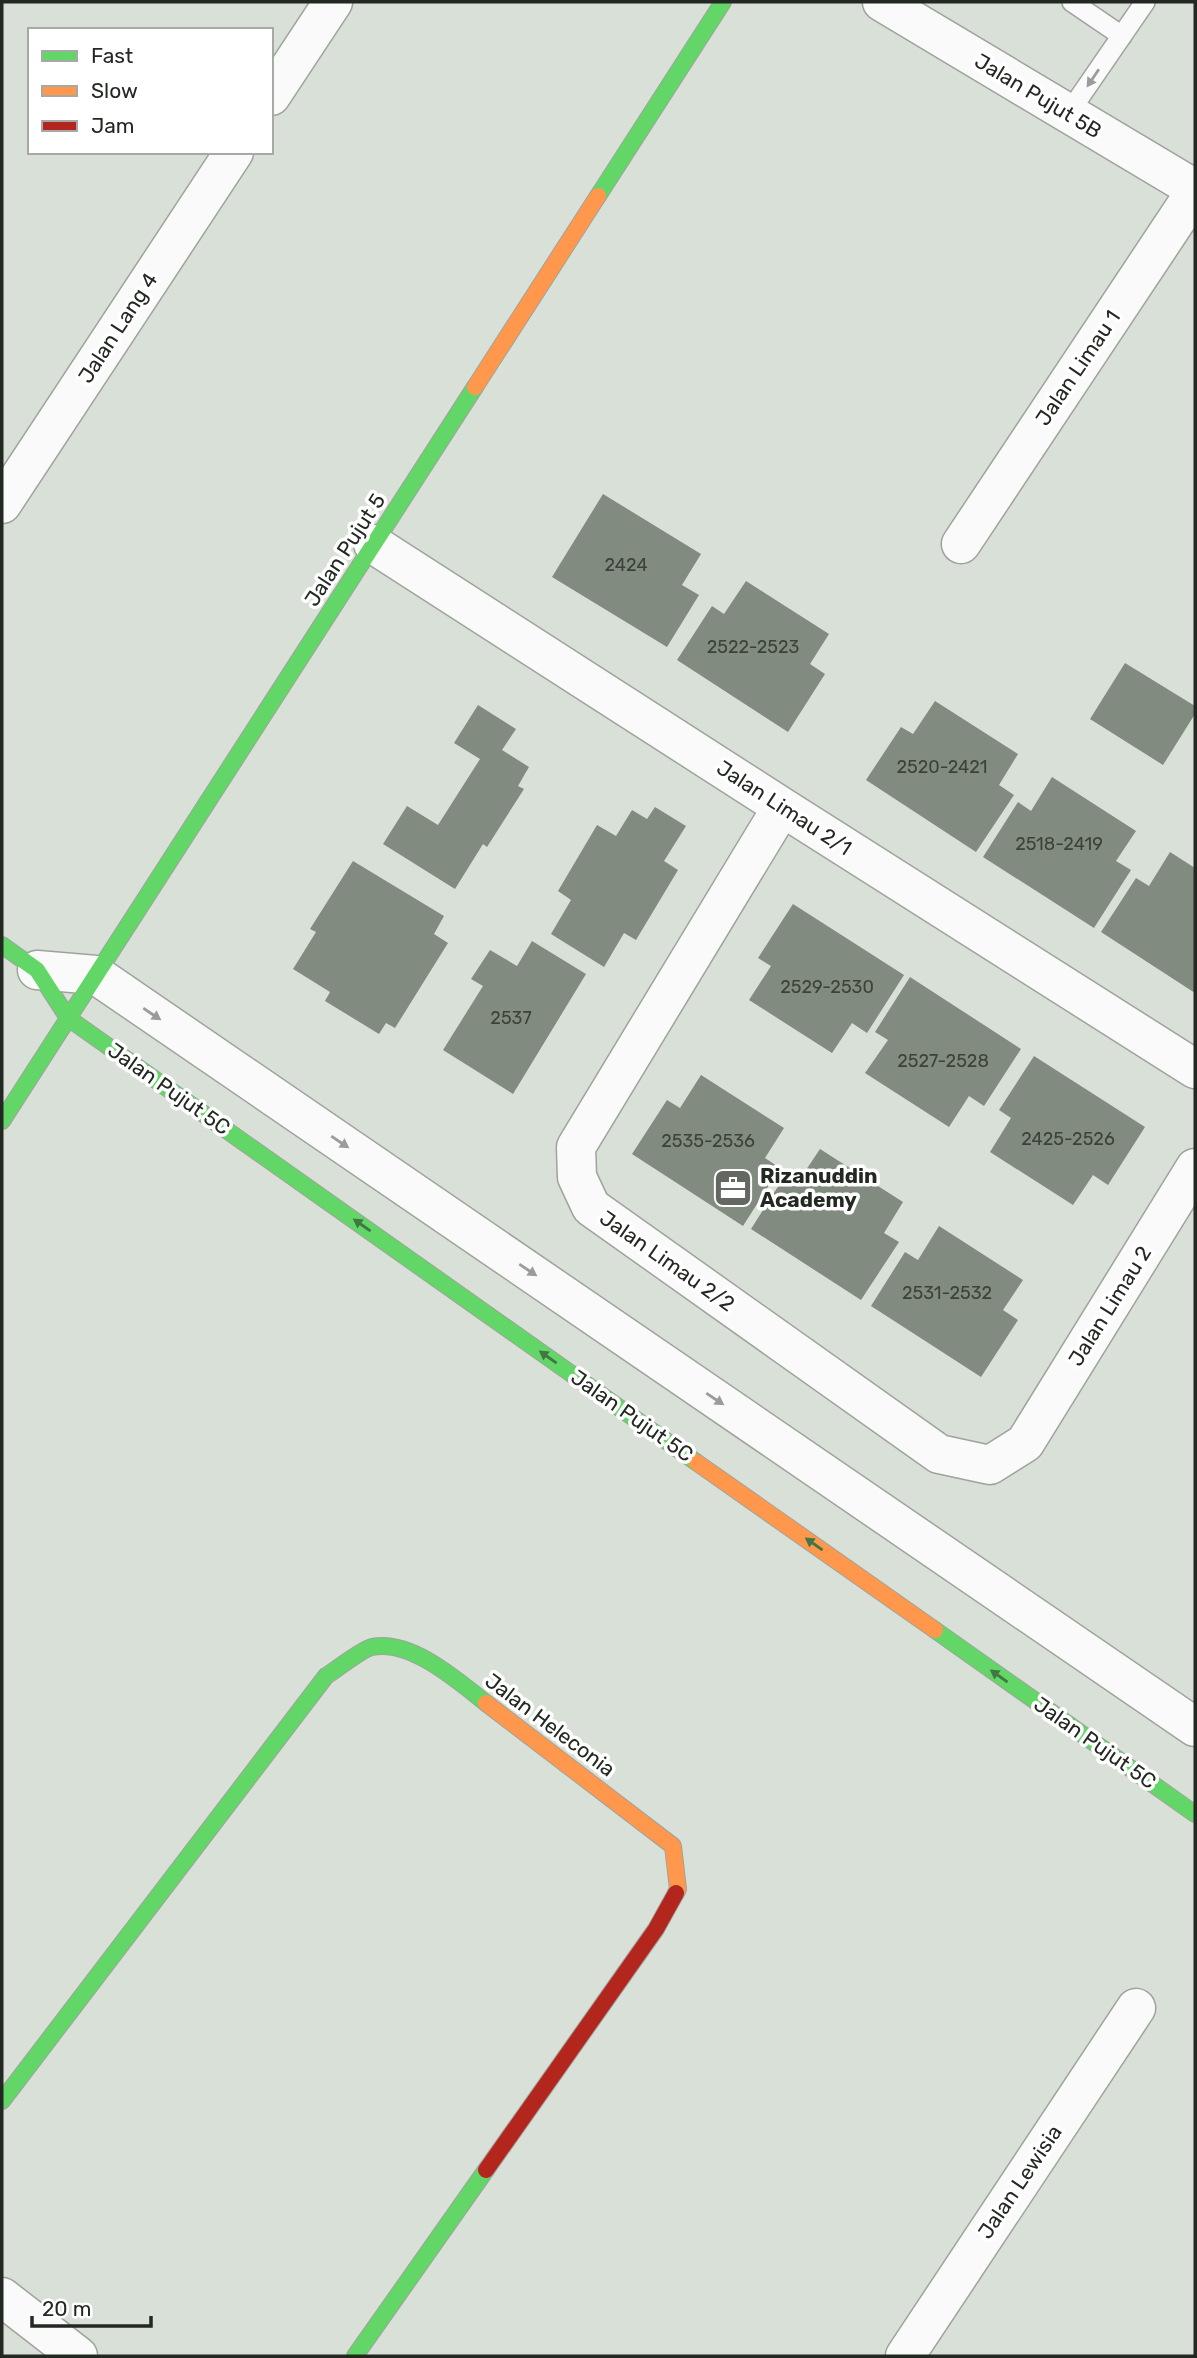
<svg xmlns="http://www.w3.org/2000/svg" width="1197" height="2358" font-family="Rubik,sans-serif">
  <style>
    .building { fill: #828b7f }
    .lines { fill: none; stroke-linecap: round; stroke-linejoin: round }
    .lane-casing { stroke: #9ea39c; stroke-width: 22 }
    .street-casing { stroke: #9ea39c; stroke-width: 41 }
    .fast-casing { stroke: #9ea39c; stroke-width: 18 }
    .slow-casing { stroke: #9ea39c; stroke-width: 18 }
    .jam-casing { stroke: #9ea39c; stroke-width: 18 }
    .lane { stroke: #f9faf9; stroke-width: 19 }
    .street { stroke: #f9faf9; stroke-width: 38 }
    .fast { stroke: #63d668; stroke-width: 16 }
    .slow { stroke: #ff974d; stroke-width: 16 }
    .jam { stroke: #b3261e; stroke-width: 16 }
    .oneway { fill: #999c98 }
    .oneway2 { fill: #407742 }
    .labels { text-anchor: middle; stroke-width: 7; stroke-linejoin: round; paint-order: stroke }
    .number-label { font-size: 18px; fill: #3b4239 }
    .street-label { font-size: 21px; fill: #232922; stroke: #fff }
    .poi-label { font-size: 21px; font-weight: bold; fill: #232922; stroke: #fff; text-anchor: start }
  </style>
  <rect width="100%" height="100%" fill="#d9e0d7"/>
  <path class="building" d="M603,494L701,554L682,585L699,595L667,647L552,577Z
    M746,581L829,634L810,664L825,674L788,732L677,660L712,606L724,614Z
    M1125,663L1195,706V714L1163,765L1090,719Z
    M935,701L1018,754L999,785L1014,795L976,852L866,780L901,727L913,734Z
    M478,705L516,729L502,750L529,767L518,786L524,789L487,847L483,844L455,889L383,844L407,806L438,825L480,759L454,743Z
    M1052,777L1136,831L1116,861L1131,870L1094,928L983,857L1018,802L1031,811Z
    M655,807L686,826L664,861L678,870L636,940L624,933L604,967L551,934L571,900L558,891L597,825L616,836L632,810L647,819Z
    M1170,852L1195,868V993L1101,932L1136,878L1149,886Z
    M353,861L444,916L434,934L448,943L395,1028L386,1023L379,1034L325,1001L330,992L293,969L316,932L310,929Z
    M793,904L904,975L867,1033L852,1023L832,1053L749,1000L771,966L758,958Z
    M532,941L586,974L513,1094L443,1050L483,986L471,979L490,950L517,966Z
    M910,977L1021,1049L984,1106L969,1096L949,1127L865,1073L888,1040L875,1032Z
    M1034,1056L1145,1127L1108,1185L1093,1175L1073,1205L990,1152L1011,1118L999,1110Z
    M701,1075L784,1128L765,1158L780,1168L743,1226L632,1154L667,1100L680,1108Z
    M820,1149L903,1202L884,1233L899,1242L861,1300L751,1229L786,1174L798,1182Z
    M939,1226L1023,1280L1003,1310L1018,1320L981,1377L871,1306L905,1252L918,1260Z"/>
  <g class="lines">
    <g class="lane-casing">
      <path id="lane" d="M1072,2L1122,36
        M1068,114L1145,2"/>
    </g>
    <g class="street-casing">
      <path id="street" d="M882,2L1195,189
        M271,96L333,2
        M2,504L234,152
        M373,544L782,807L1195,1069
        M961,544L1195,192
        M782,807L576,1147L577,1177L591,1207L939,1454L990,1465L1025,1443L1195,1168
        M37,970L96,975L1195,1727
        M2,2297L78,2356
        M905,2356L1136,2008"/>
    </g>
    <g class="fast-casing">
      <path id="fast" d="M598,196L723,2
        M2,945L37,970L68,1018L696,1462
        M2,1121L475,387
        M935,1630L1195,1814
        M2,2101L326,1676C336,1670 362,1649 372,1647C411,1639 458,1681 486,1703
        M355,2356L486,2170"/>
    </g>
    <g class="slow-casing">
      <path id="slow" d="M475,387L598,196
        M696,1462L935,1630
        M486,1703L673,1846L678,1889L676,1893"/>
    </g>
    <g class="jam-casing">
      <path id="jam" d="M486,2170L656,1929L676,1893"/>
    </g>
    <use href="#lane" class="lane"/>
    <use href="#street" class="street"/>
    <use href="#fast" class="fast"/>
    <use href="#slow" class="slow"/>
    <use href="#jam" class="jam"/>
  </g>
  <defs><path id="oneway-solid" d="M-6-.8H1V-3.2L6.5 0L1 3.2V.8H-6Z" transform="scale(1.75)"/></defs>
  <g class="oneway">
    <use href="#oneway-solid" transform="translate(1093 78) rotate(124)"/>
    <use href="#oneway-solid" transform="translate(152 1014) rotate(34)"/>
    <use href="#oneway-solid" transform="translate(340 1142) rotate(34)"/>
    <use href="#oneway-solid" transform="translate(528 1270) rotate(34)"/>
    <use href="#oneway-solid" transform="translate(715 1399) rotate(34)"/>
  </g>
  <g class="oneway2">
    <use href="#oneway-solid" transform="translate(362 1225) rotate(-145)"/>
    <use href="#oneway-solid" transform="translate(548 1357) rotate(-145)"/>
    <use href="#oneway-solid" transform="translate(814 1544) rotate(-145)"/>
    <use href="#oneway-solid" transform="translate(999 1676) rotate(-145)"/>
  </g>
  <defs>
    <g id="office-square" transform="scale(2.0125)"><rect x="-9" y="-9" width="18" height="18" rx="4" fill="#636961" stroke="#fff"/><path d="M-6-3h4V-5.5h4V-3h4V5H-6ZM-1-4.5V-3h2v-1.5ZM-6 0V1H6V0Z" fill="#fff"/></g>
  </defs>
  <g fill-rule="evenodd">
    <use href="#office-square" x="733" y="1188"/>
  </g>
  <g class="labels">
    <g class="number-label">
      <text x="626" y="571">2424</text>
      <text x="753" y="653">2522-2523</text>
      <text x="942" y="773">2520-2421</text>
      <text x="1059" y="850">2518-2419</text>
      <text x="827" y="993">2529-2530</text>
      <text x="511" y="1024">2537</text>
      <text x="943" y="1067">2527-2528</text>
      <text x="1068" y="1145">2425-2526</text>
      <text x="708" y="1147">2535-2536</text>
      <text x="947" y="1299">2531-2532</text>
    </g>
    <g class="street-label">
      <text transform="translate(1038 96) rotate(31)" y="7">Jalan Pujut 5B</text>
      <text transform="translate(118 328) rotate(-57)" y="7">Jalan Lang 4</text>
      <text transform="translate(1078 368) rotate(-56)" y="7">Jalan Limau 1</text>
      <text transform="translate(345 550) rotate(-57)" y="7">Jalan Pujut 5</text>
      <text transform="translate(784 808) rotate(33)" y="7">Jalan Limau 2/1</text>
      <text transform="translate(169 1089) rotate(35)" y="7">Jalan Pujut 5C</text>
      <text transform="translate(667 1261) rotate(35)" y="7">Jalan Limau 2/2</text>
      <text transform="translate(1110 1306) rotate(-58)" y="7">Jalan Limau 2</text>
      <text transform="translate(632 1416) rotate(35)" y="7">Jalan Pujut 5C</text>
      <text transform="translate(550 1725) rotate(37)" y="7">Jalan Heleconia</text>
      <text transform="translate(1095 1743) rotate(35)" y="7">Jalan Pujut 5C</text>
      <text transform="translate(1020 2182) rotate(-56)" y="7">Jalan Lewisia</text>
    </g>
    <g class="poi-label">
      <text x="760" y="1183">Rizanuddin<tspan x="760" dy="24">Academy</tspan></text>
    </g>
  </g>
  <rect width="1197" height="2358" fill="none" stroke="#232922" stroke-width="7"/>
  <rect x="28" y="28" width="245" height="126" fill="#ffffff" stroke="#a7a9a7" stroke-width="2"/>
  <rect x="42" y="51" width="35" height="10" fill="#63d668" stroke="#a7a9a7" stroke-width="2"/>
  <text x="91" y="63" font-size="21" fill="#232922">Fast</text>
  <rect x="42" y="86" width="35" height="10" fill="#ff974d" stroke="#a7a9a7" stroke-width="2"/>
  <text x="91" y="98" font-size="21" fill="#232922">Slow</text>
  <rect x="42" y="121" width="35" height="10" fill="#b3261e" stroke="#a7a9a7" stroke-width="2"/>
  <text x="91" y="133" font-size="21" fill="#232922">Jam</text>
  <path d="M32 2316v10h119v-10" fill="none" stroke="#232922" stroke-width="3.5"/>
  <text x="42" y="2316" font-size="21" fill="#232922" stroke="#ffffff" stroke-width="5" paint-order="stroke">20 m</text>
</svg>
